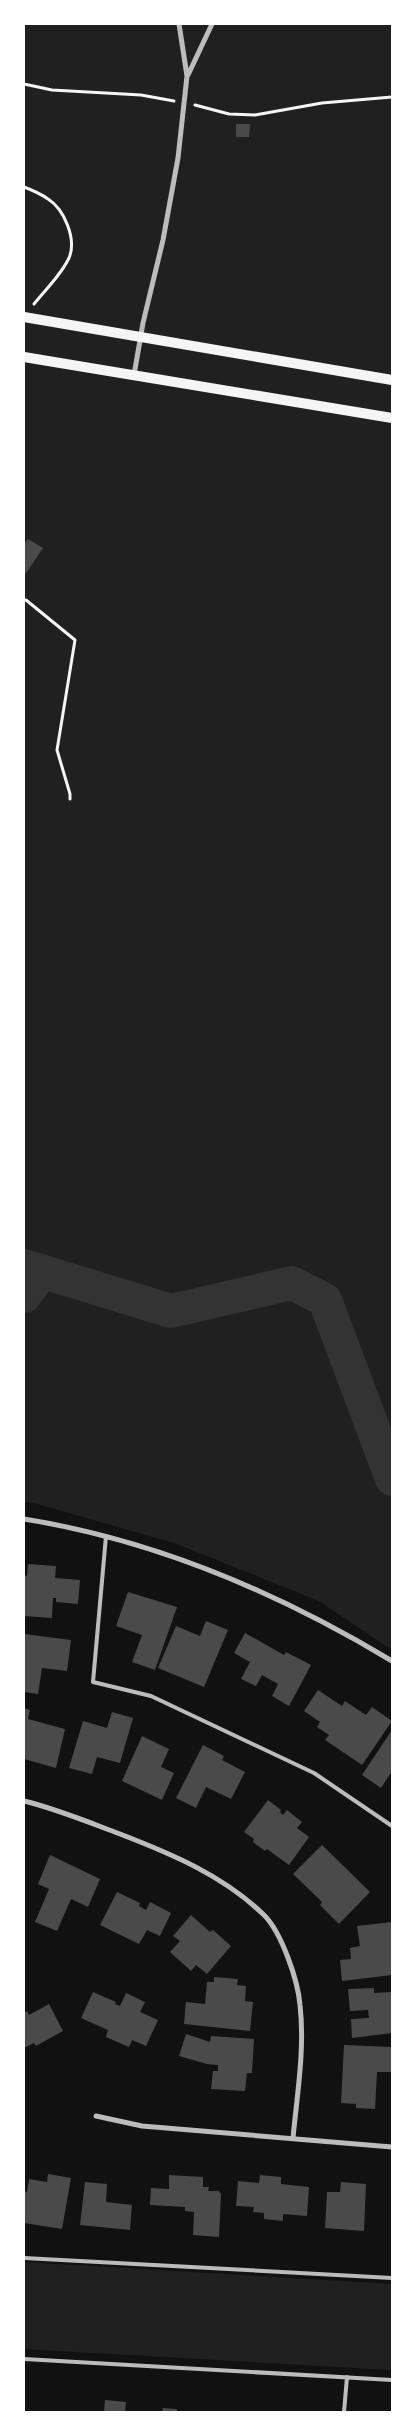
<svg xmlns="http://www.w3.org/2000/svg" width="416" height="2436" font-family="Bitter,serif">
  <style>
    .green { fill: #202020 }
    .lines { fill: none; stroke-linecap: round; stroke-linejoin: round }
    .river { stroke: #333; stroke-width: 34 }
    .building { fill: #4a4a4a }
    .path { stroke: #f5f5f5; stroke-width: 3 }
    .service { stroke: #bcbcbc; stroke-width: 4 }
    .minor { stroke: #bcbcbc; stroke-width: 5 }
    .secondary { stroke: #f5f5f5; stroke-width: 10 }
  </style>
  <rect width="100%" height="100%" fill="#111"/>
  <path class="green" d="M24,24H392V1650L319,1601L177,1544L34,1503L24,1502Z
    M24,2262L392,2284V2370L24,2349Z"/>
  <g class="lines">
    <path class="river" d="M24,1266L171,1311L292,1283L325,1300L392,1479
      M24,1296L42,1272"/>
  </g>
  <path class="building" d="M236,124H250L249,137H236Z
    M28,539L43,548L24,576V540L26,542Z
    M28,1564L56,1566L55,1578L80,1580L78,1604L56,1602V1598H53L52,1618L24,1616V1575L27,1576Z
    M128,1592L177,1607L155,1670L132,1662L142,1635L116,1626Z
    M206,1621L228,1630L204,1687L158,1668L176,1626L200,1636Z
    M245,1633L284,1655L286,1652L311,1665L289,1706L272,1696L278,1684L262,1675L256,1686L241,1679L250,1662L234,1653Z
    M24,1634L71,1640L67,1671L42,1668L38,1694L24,1692Z
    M318,1690L342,1706L345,1701L366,1715L372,1707L392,1721L362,1765L325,1740L329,1735L317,1727L320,1722L304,1711Z
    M24,1708L30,1710L28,1719L65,1729L56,1768L24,1759Z
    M112,1712L133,1718L120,1763L97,1757L92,1774L69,1768L83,1721L107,1728Z
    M392,1730V1771L381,1788L362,1775Z
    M142,1736L169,1749L161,1767L174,1773L162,1800L122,1781Z
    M203,1745L224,1756L222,1760L245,1772L231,1799L206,1787L196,1808L176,1798Z
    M268,1800L281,1810L280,1812L283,1815L287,1810L302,1822L297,1828L309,1837L289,1865L267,1849L265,1851L253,1842L254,1839L244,1832Z
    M322,1845L370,1892L339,1924L320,1905L322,1902L293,1874Z
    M50,1855L100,1879L88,1907L71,1899L57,1931L35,1922L49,1889L38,1884Z
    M117,1892L140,1903L139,1906L146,1910L150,1902L171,1913L160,1936L147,1930L139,1944L100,1925Z
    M191,1915L210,1932L213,1930L231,1946L207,1974L196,1965L191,1971L170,1952L180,1941L173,1936Z
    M392,1922V1975L342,1981L340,1960L351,1959L350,1948L360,1946L357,1926Z
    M214,1977L238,1979L237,1985L246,1986L245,2001L253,2002L250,2031L184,2024L186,2002L205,2004L207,1982H214Z
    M374,1988V1993L392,1992V2033L352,2038L351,2019L369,2018L368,2010L350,2011L348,1989Z
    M93,1992L116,2002L115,2004L120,2006L126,1993L145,2002L140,2012L158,2020L146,2046L132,2040L129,2047L106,2037L108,2030L81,2018Z
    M49,2004L63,2031L36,2046L34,2043L24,2048V2013L27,2011L29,2015Z
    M186,2034L210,2042L211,2036L254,2039L252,2073H247L245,2091L211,2089L213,2071H218V2065L207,2064L179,2056Z
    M344,2045L392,2047V2072H377L375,2109L356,2108V2104L341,2103Z
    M48,2174L71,2178L62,2229L24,2223V2191L27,2192L29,2179L47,2182Z
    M169,2175L203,2177V2187H209L208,2191H219L221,2194L219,2237L193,2235L194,2212L185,2211V2207L150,2205L151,2188L169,2189Z
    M260,2175L281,2177V2184L309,2187L307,2216L283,2214V2221L264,2219V2213L253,2212L254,2207L236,2206L238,2181L259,2183Z
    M85,2182L107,2184L106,2202L132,2205L130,2230L80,2225Z
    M341,2182L366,2184L364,2231L325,2228L327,2192H340Z
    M105,2400L126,2402L125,2412H104Z
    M163,2408L177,2409V2412H162Z"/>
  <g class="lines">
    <path class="path" d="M24,84L52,90L141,95L174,101
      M195,105L229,114L255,115L322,103L392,97
      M24,187C32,190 41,194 48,199C64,209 77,239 69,258C61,275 46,289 34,304
      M24,600H26L75,640L57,750L70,794V799"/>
    <path class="service" d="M106,1536L93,1682L151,1696L314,1773L392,1826
      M24,2258L392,2278
      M24,2359L392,2380
      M344,2412L347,2377"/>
    <path class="minor" d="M188,75L212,24
      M134,375L143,323L163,240L178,158L187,76L179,24
      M24,1519C155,1540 279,1593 392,1661
      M24,1801C57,1809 88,1822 120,1834C172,1854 224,1876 264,1915C282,1933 298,1981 300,2005C305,2049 297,2095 293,2138
      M96,2116L142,2126L392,2147"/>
    <path class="secondary" d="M24,317L392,380
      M24,357L392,418"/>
  </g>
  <rect width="416" height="2436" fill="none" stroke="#ffffff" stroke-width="50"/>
</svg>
